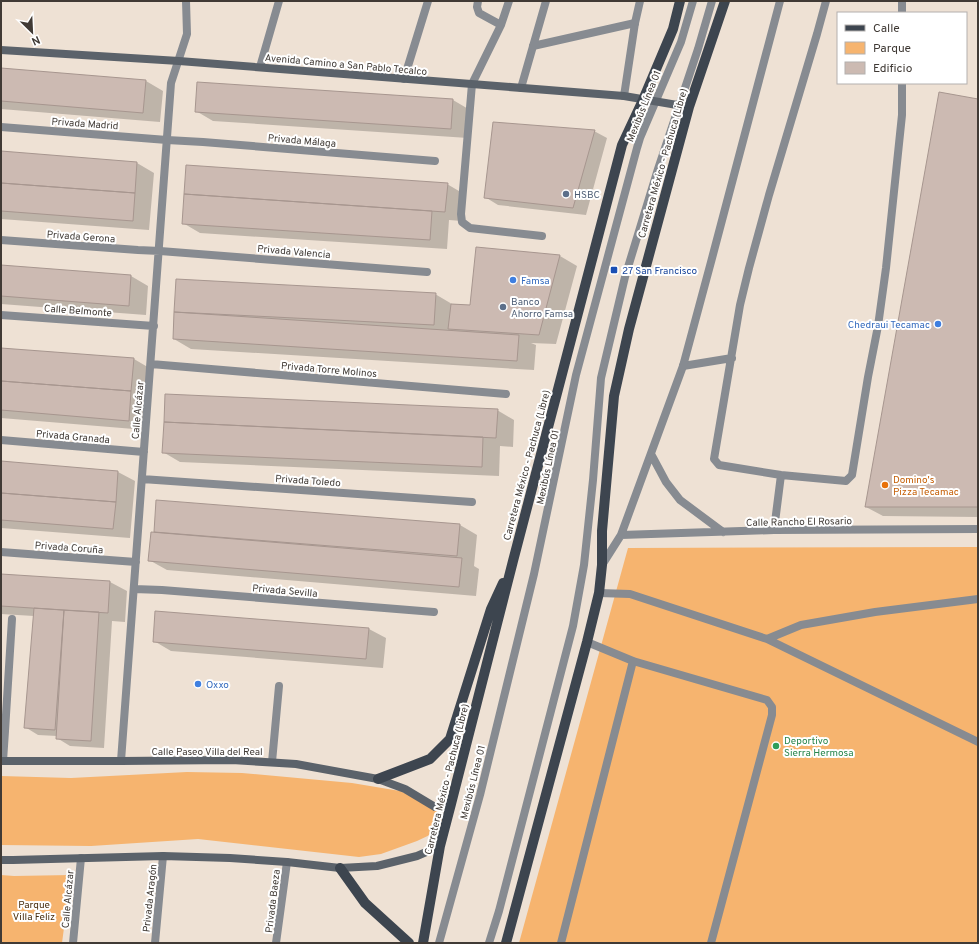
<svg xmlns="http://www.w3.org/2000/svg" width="979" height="944" font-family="Overpass,sans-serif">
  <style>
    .green { fill: #f6b46f }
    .shadow { fill: #0003 }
    .building { fill: #ccbab2; stroke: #a7968f }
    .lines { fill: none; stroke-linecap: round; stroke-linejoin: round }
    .lane { stroke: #878b91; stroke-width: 8 }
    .street { stroke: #878b91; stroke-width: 8 }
    .secondary { stroke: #5b626a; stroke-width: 8 }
    .primary { stroke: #3d454f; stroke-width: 10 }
    .service-dot { fill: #5c6f8a; stroke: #fff; stroke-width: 1.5 }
    .transit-dot { fill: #1a4fb4; stroke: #fff; stroke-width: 1.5 }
    .shop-dot { fill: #3f7fe0; stroke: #fff; stroke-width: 1.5 }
    .food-dot { fill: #e8710a; stroke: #fff; stroke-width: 1.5 }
    .leisure-dot { fill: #2e9e5b; stroke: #fff; stroke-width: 1.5 }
    .labels { text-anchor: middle; stroke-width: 4; stroke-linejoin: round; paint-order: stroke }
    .street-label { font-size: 10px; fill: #403a35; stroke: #fff }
    .service-label { font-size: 10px; fill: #4e5e75; stroke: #fff; text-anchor: start }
    .transit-label { font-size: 10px; fill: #164399; stroke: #fff; text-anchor: start }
    .shop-label { font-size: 10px; fill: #366cbe; stroke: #fff; text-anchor: start }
    .food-label { font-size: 10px; fill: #c56008; stroke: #fff; text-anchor: start }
    .leisure-label { font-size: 10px; fill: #27864d; stroke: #fff; text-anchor: start }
    .park-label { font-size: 10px; fill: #482d0e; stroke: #fff }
  </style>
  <rect width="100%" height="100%" fill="#eee1d4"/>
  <path class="green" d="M978,547V943H519L628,548Z
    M187,772L242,773L352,783L400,791L432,805L444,822L436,832L417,841L381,854L359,857L198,839L91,846L1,845V776L71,778Z
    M1,875L14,876L71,875L62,943H1Z"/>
  <path class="shadow" d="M1,69L146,81L163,91L160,122L1,109Z
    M198,83L453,100L470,110L468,138L213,121L196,111Z
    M978,100V517L883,516L866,507Z
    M594,131L607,138L586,215L498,205L485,197Z
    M1,152L137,163L154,173L149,230L1,219Z
    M447,184L464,194L462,221L449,220L447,249L200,233L183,223Z
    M560,256L577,266L556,344L531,343L536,345L534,370L191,349L174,339L177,280L435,294L452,304L471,306Z
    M1,266L131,276L148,286L146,315L1,304Z
    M1,349L134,359L151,369L146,430L1,418Z
    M497,410L514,420L513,447L500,446L499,476L180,462L163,452Z
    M1,462L118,472L135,481L130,538L1,528Z
    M157,501L460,525L477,535L474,566L479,569L476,596L167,570L149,560L155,534Z
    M1,575L110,582L127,591L125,622L112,621L104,748L70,746L57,738V736L38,735L25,727L34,616L1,614Z
    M369,629L386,638L383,668L171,651L154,641Z"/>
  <path class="building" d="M1,68L146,80L143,113L1,101Z
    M197,82L453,99L451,129L195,112Z
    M939,92L978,99V507H865Z
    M493,122L595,130L573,208L484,198Z
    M1,151L137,162L135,193L1,183Z
    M186,165L448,183L445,212L184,194Z
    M1,183L135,193L133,221L1,211Z
    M184,194L432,211L430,240L182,224Z
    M476,247L560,255L539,335L448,329L451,304L470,305Z
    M1,265L131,275L129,306L1,296Z
    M176,279L436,293L434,325L174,312Z
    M174,312L519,335L517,361L173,339Z
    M1,348L134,358L131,391L1,381Z
    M1,381L131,391L129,421L1,410Z
    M165,394L498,409L496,438L164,422Z
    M164,422L483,437L482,467L162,453Z
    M1,461L118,471L116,502L1,493Z
    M1,493L116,502L113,529L1,520Z
    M156,500L460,524L457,556L154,532Z
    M151,532L462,558L459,587L148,561Z
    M1,574L110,581L108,613L1,606Z
    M34,608L64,610L55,730L24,728Z
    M64,610L99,612L91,741L56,739Z
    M155,611L369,628L366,659L153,642Z"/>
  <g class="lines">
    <path class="lane" d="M826,1L817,34L769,195L749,268L740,305L714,459L719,465L781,475L846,481L852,475L868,377L878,326L886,268L902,115V83
      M902,13V1
      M533,46L635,23
      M472,84L461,214L462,222L470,228L542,236
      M521,88L546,1
      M683,366L732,358
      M774,530L781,475
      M599,593L630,594L767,639L801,625L875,612L978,599
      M767,639L978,742
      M587,642L633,661L767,700L772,707V715L711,943
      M272,762L279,686
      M439,943L480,795L534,574L576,375L637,148L640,138L681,42L693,1
      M489,943L499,911L573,626L584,565L593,480L601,378L625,277L658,169L698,49L712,1
      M561,943L633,661"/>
    <path class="street" d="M478,1L477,7L479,13L501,25
      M260,67L279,1
      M404,79L428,1
      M472,84L501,25L509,1
      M624,96L635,23L640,1
      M1,127L167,140L203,142L435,161
      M1,240L138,250L160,251L427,272
      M1,315L154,326
      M151,364L506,394
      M1,440L144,452
      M651,454L666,482L680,500L723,532
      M142,479L472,502
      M621,535L774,530L978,529
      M1,552L136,562
      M602,565L621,535L683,366L711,262L780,1
      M134,589L162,590L434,612
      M3,761L5,731L12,619
      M121,761L171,83L187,34L186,1
      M73,943L81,858
      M155,943L163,856
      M276,943L287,862"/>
    <path class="secondary" d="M1,50L179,61L624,96L689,107
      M1,761H121L232,760L296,764L378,779L405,789L435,807L451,804
      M1,860H13L163,856L230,858L287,862L340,868L377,866L417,856L440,846"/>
    <path class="primary" d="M378,779L430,759L450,739L491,609L503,583
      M340,868L365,903L409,943
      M423,943L440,846L451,804L513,561L622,145L643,100L673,29L680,1
      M506,943L587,642L599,593L602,565V531L614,396L629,329L689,107L725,1"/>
  </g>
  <g class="service-dot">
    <circle cx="566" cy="194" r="4"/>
    <circle cx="503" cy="307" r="4"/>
  </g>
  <rect class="transit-dot" x="610" y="266" width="8" height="8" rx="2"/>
  <g class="shop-dot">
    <circle cx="513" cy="280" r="4"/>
    <circle cx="938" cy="324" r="4"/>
    <circle cx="198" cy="684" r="4"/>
  </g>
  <circle class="food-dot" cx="885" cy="485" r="4"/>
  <circle class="leisure-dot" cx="776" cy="746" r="4"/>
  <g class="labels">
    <g class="street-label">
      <text transform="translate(346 64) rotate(5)" y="4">Avenida Camino a San Pablo Tecalco</text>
      <text transform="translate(643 106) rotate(-68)" y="4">Mexibús Línea 01</text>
      <text transform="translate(85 123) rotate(4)" y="4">Privada Madrid</text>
      <text transform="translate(302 140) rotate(5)" y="4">Privada Málaga</text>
      <text transform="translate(662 163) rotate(-74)" y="4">Carretera México - Pachuca (Libre)</text>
      <text transform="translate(81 236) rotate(4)" y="4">Privada Gerona</text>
      <text transform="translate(294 251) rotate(5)" y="4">Privada Valencia</text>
      <text transform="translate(78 310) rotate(4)" y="4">Calle Belmonte</text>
      <text transform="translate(329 369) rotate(5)" y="4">Privada Torre Molinos</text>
      <text transform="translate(137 410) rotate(-85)" y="4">Calle Alcázar</text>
      <text transform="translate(73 436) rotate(5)" y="4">Privada Granada</text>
      <text transform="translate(526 465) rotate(-75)" y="4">Carretera México - Pachuca (Libre)</text>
      <text transform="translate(547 467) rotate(-78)" y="4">Mexibús Línea 01</text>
      <text transform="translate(308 480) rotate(4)" y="4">Privada Toledo</text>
      <text transform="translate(799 521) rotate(-1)" y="4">Calle Rancho El Rosario</text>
      <text transform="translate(69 547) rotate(4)" y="4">Privada Coruña</text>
      <text transform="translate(285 590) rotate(5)" y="4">Privada Sevilla</text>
      <text x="207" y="755">Calle Paseo Villa del Real</text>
      <text transform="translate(446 779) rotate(-76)" y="4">Carretera México - Pachuca (Libre)</text>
      <text transform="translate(472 782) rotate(-76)" y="4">Mexibús Línea 01</text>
      <text transform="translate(149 898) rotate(-84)" y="4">Privada Aragón</text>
      <text transform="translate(67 899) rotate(-85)" y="4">Calle Alcázar</text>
      <text transform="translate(272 901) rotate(-83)" y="4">Privada Baeza</text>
    </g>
    <g class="service-label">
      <text x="574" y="198">HSBC</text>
      <text x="511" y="305">Banco<tspan x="511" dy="12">Ahorro Famsa</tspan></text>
    </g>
    <g class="transit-label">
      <text x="622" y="274">27 San Francisco</text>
    </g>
    <g class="shop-label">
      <text x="521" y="284">Famsa</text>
      <text x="930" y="328" text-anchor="end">Chedraui Tecamac</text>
      <text x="206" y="688">Oxxo</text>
    </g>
    <g class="food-label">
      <text x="893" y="483">Domino's<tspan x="893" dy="12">Pizza Tecamac</tspan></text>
    </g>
    <g class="leisure-label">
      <text x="784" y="744">Deportivo<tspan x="784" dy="12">Sierra Hermosa</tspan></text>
    </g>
    <g class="park-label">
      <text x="34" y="908">Parque<tspan x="34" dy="12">Villa Feliz</tspan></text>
    </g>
  </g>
  <rect width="979" height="944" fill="none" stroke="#403a35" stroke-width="4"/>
  <rect x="837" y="12" width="130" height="72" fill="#ffffff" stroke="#b3b0ae"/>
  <rect x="845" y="25" width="20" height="6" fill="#3d454f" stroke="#b3b0ae"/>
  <text x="873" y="32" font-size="12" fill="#403a35">Calle</text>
  <rect x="845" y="42" width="20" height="12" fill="#f6b46f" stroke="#b3b0ae"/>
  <text x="873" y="52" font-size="12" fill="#403a35">Parque</text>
  <rect x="845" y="62" width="20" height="12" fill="#ccbab2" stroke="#b3b0ae"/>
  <text x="873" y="72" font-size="12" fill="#403a35">Edificio</text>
  <g transform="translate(32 32) rotate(156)" stroke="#ffffff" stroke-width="3" paint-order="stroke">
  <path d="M0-3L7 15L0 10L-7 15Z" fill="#403a35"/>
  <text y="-6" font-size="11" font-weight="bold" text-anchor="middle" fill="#403a35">N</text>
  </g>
</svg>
